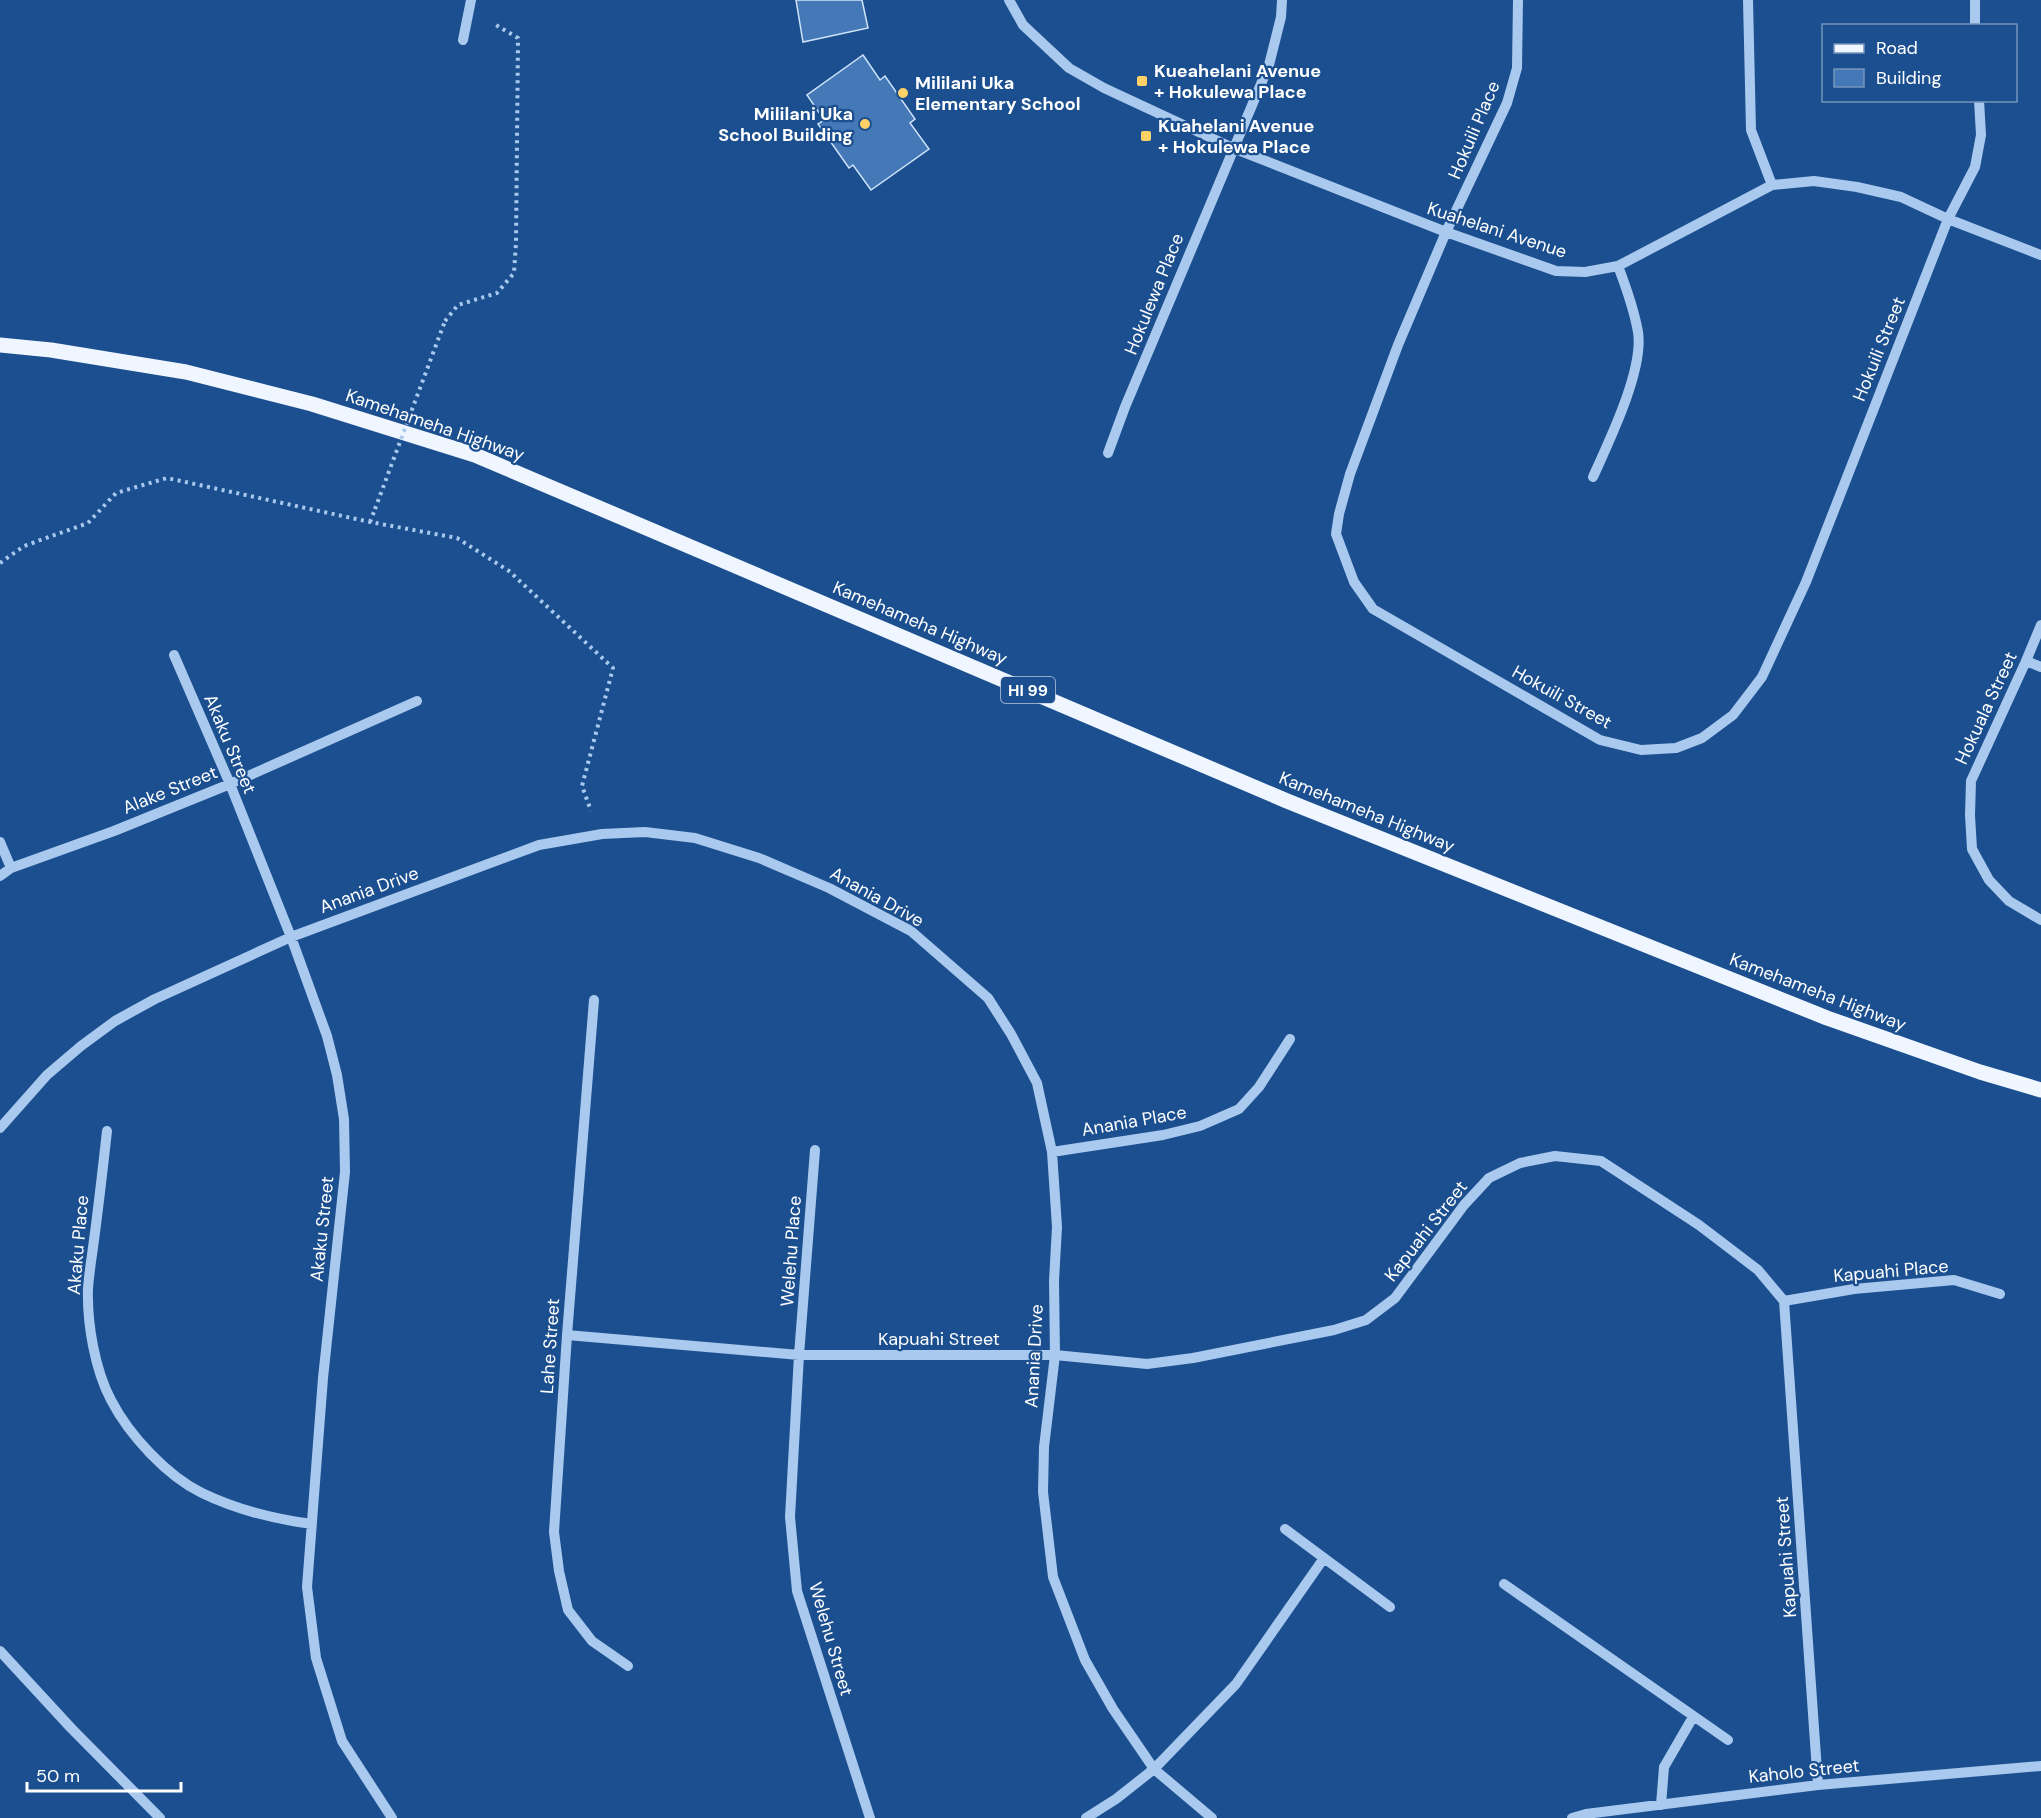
<svg xmlns="http://www.w3.org/2000/svg" width="2041" height="1818" font-family="'DM Sans',sans-serif">
  <style>
    .building { fill: #4478b7; stroke: #cfe3fa; stroke-width: 1.5 }
    .lines { fill: none; stroke-linecap: round; stroke-linejoin: round }
    .path { stroke: #a9c9ee; stroke-width: 4; stroke-dasharray: 3 4.5; stroke-linecap: butt }
    .minor { stroke: #a9c9ee; stroke-width: 10 }
    .major { stroke: #f0f6ff; stroke-width: 15 }
    .path-bridge { stroke: #a9c9ee; stroke-width: 4; stroke-dasharray: 3 4.5; stroke-linecap: butt }
    .poi-dot { fill: #ffd166; stroke: #1b4f8f; stroke-width: 2 }
    .labels { text-anchor: middle; stroke-width: 4.5; stroke-linejoin: round; paint-order: stroke }
    .shield { fill: #1b4f8f; stroke: #bbcadd; stroke-width: 1.5 }
    .shield-label { font-size: 16px; font-weight: bold; fill: #fff }
    .poi-label { font-size: 18px; font-weight: bold; fill: #fff; stroke: #1b4f8f; text-anchor: start }
    .street-label { font-size: 18px; fill: #fff; stroke: #1b4f8f }
  </style>
  <rect width="100%" height="100%" fill="#1b4f8f"/>
  <path class="building" d="M796,0H862L868,28L803,42Z
    M863,55L880,80L885,76L915,119L910,123L929,149L871,190L853,165L849,168L818,124L824,120L807,95Z"/>
  <g class="lines">
    <path class="path" d="M445,321L458,305L497,293L514,273L516,243L518,38L496,25
      M370,522L375,509
      M0,563L24,546L88,523L116,493L167,478L370,522L457,538L509,571L613,668L582,786L591,811"/>
    <path class="minor" d="M1009,0L1023,25L1069,68L1104,88L1233,148L1446,232L1556,271L1585,272L1618,266L1772,185L1814,181L1857,187L1901,197L1948,219L2041,255
      M1518,0L1517,68L1507,103L1446,232L1398,345L1350,474L1339,514L1336,534L1354,582L1373,609L1600,740L1641,750L1676,748L1702,738L1733,715L1762,677L1806,582L1948,219L1975,167L1981,135L1979,100
      M1748,0L1751,130L1772,185
      M1975,0V26
      M463,40L471,0
      M1108,453L1125,407L1269,65L1281,17L1282,0
      M1593,477C1609,441 1644,370 1638,332C1634,309 1626,287 1618,266
      M2041,625L2026,661L1971,781L1970,815L1972,849L1989,880L2009,901L2041,920
      M174,655L230,784L291,937L327,1036L337,1075L344,1119L345,1172L323,1378L307,1587L316,1658L342,1741L392,1818
      M2026,661L2041,667
      M0,842L11,868
      M0,876L11,868L114,831L230,784L417,701
      M594,1000L567,1335L554,1532L559,1571L568,1610L592,1641L628,1666
      M0,1128L47,1075L81,1046L115,1021L155,999L291,937L539,845L602,834L645,832L695,838L759,858L829,888L911,931L988,998L1011,1034L1037,1083L1052,1152L1057,1227L1054,1281L1055,1355L1044,1447L1043,1492L1053,1577L1085,1660L1113,1709L1154,1769L1212,1818
      M107,1131C103,1167 99,1203 94,1240C92,1256 89,1273 88,1289C87,1324 95,1370 111,1400C129,1435 167,1476 202,1493C237,1510 274,1519 312,1524
      M815,1150L799,1355L790,1517L797,1591L870,1818
      M1052,1152L1163,1135L1200,1126L1239,1109L1259,1087L1290,1039
      M1784,1301L1854,1289L1954,1280L2000,1294
      M567,1335L799,1355H1055L1147,1364L1193,1358L1334,1330L1366,1320L1395,1298L1464,1205L1489,1178L1520,1163L1555,1156L1601,1161L1699,1225L1758,1270L1784,1301L1818,1785
      M1285,1529L1390,1607
      M1504,1584L1728,1740
      M0,1651L71,1728L160,1818
      M1661,1805L1664,1767L1693,1717
      M1086,1818L1116,1799L1154,1769L1236,1684L1324,1558
      M1572,1818L1586,1814L1818,1785L2041,1766"/>
    <path class="major" d="M0,345L51,350L186,372L312,404L475,455L1287,801L1827,1018L1980,1072L2041,1090"/>
    <path class="path-bridge" d="M375,509L445,321"/>
  </g>
  <g class="poi-dot">
    <rect x="1136" y="75" width="12" height="12" rx="3"/>
    <circle cx="903" cy="93" r="6"/>
    <circle cx="865" cy="124" r="6"/>
    <rect x="1140" y="130" width="12" height="12" rx="3"/>
  </g>
  <g class="labels">
    <rect class="shield" x="1001" y="677" width="54" height="26" rx="4.5"/>
    <g class="shield-label">
      <text x="1028" y="696">HI 99</text>
    </g>
    <g class="poi-label">
      <text x="1154" y="77">Kueahelani Avenue<tspan x="1154" dy="21">+ Hokulewa Place</tspan></text>
      <text x="915" y="89">Mililani Uka<tspan x="915" dy="21">Elementary School</tspan></text>
      <text x="853" y="120" text-anchor="end">Mililani Uka<tspan x="853" dy="21">School Building</tspan></text>
      <text x="1158" y="132">Kuahelani Avenue<tspan x="1158" dy="21">+ Hokulewa Place</tspan></text>
    </g>
    <g class="street-label">
      <text transform="translate(1474 130) rotate(-67)" y="6">Hokuili Place</text>
      <text transform="translate(1497 230) rotate(18)" y="6">Kuahelani Avenue</text>
      <text transform="translate(1154 294) rotate(-68)" y="6">Hokulewa Place</text>
      <text transform="translate(1879 349) rotate(-68)" y="6">Hokuili Street</text>
      <text transform="translate(435 425) rotate(19)" y="6">Kamehameha Highway</text>
      <text transform="translate(920 623) rotate(23)" y="6">Kamehameha Highway</text>
      <text transform="translate(1562 697) rotate(29)" y="6">Hokuili Street</text>
      <text transform="translate(1986 708) rotate(-65)" y="6">Hokuala Street</text>
      <text transform="translate(230 744) rotate(67)" y="6">Akaku Street</text>
      <text transform="translate(170 790) rotate(-22)" y="6">Alake Street</text>
      <text transform="translate(1367 812) rotate(22)" y="6">Kamehameha Highway</text>
      <text transform="translate(369 890) rotate(-20)" y="6">Anania Drive</text>
      <text transform="translate(877 897) rotate(29)" y="6">Anania Drive</text>
      <text transform="translate(1818 992) rotate(21)" y="6">Kamehameha Highway</text>
      <text transform="translate(1134 1121) rotate(-10)" y="6">Anania Place</text>
      <text transform="translate(322 1229) rotate(-84)" y="6">Akaku Street</text>
      <text transform="translate(1426 1231) rotate(-52)" y="6">Kapuahi Street</text>
      <text transform="translate(78 1245) rotate(-85)" y="6">Akaku Place</text>
      <text transform="translate(791 1251) rotate(-86)" y="6">Welehu Place</text>
      <text transform="translate(1891 1271) rotate(-5)" y="6">Kapuahi Place</text>
      <text x="939" y="1345">Kapuahi Street</text>
      <text transform="translate(550 1346) rotate(-86)" y="6">Lahe Street</text>
      <text transform="translate(1034 1356) rotate(-87)" y="6">Anania Drive</text>
      <text transform="translate(1786 1557) rotate(-94)" y="6">Kapuahi Street</text>
      <text transform="translate(831 1639) rotate(74)" y="6">Welehu Street</text>
      <text transform="translate(1804 1771) rotate(-6)" y="6">Kaholo Street</text>
    </g>
  </g>
  <rect x="1822" y="24" width="195" height="78" fill="#1b4f8f" stroke="#7695bc" stroke-width="1.5"/>
  <rect x="1834" y="44" width="30" height="9" fill="#f0f6ff" stroke="#7695bc" stroke-width="1.5"/>
  <text x="1876" y="54" font-size="18" fill="#ffffff">Road</text>
  <rect x="1834" y="69" width="30" height="18" fill="#4478b7" stroke="#7695bc" stroke-width="1.5"/>
  <text x="1876" y="84" font-size="18" fill="#ffffff">Building</text>
  <path d="M27 1782v9h154v-9" fill="none" stroke="#ffffff" stroke-width="3"/>
  <text x="36" y="1782" font-size="18" fill="#ffffff" stroke="#1b4f8f" stroke-width="4.5" paint-order="stroke">50 m</text>
</svg>
